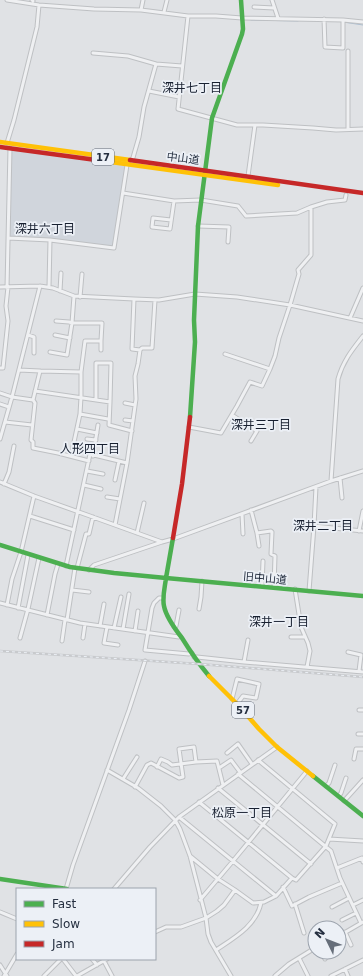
<svg xmlns="http://www.w3.org/2000/svg" width="363" height="976" font-family="'DejaVu Sans','Noto Sans JP',sans-serif">
  <style>
    .built { fill: #d0d5dc }
    .lines { fill: none; stroke-linecap: round; stroke-linejoin: round }
    .stream { stroke: #acbfd3; stroke-width: 1 }
    .street-casing { stroke: #bec0c3; stroke-width: 5 }
    .street { stroke: #eff0f2; stroke-width: 3 }
    .fast { stroke: #4caf50; stroke-width: 4.5 }
    .slow { stroke: #ffc107; stroke-width: 4.5 }
    .jam { stroke: #c62828; stroke-width: 4.5 }
    .rail-casing { stroke: #c8cacd; stroke-width: 2.5 }
    .rail { stroke: #ecf0f6; stroke-width: 1; stroke-dasharray: 3; stroke-linecap: butt }
    .labels { text-anchor: middle; stroke-width: 3.5; stroke-linejoin: round; paint-order: stroke }
    .shield { fill: #ecf0f6; stroke: #616977; stroke-width: 1 }
    .shield-label { font-size: 10px; font-weight: bold; fill: #252f40 }
    .street-label { font-size: 11px; fill: #252f40; stroke: #ecf0f6 }
    .neighbourhood-label { font-size: 12px; fill: #182030; stroke: #ecf0f6 }
  </style>
  <rect width="100%" height="100%" fill="#e0e2e5"/>
  <path class="built" d="M10,148L127,165L114,248L87,243L52,239L8,238Z"/>
  <g class="lines">
    <path class="stream" d="M251,20L298,21
      M343,22L363,25"/>
    <g class="street-casing">
      <path id="street" d="M7,0L39,5L94,9L141,10L188,16H216L242,18L343,20L363,22
        M32,0L33,1
        M272,0L278,18
        M254,7L274,8
        M141,10L143,0
        M164,12L167,0
        M188,16L178,109L237,125H263L313,128L336,130L363,129
        M324,19L325,47L343,48V20
        M348,51V129
        M93,53L128,56L156,64
        M149,91L179,97
        M7,143L14,120L37,27L39,5
        M132,161L139,137L144,107L156,64L182,66
        M248,176L255,125
        M123,193L174,201L201,200L238,206L246,216L297,213L311,207
        M171,220L153,218L152,227L170,229L174,201
        M198,226L229,227L228,242
        M8,238L50,240L114,248L127,165
        M0,287L40,286L53,288L74,296L134,299L159,300L195,294L237,297L290,305L363,321
        M49,287L50,240
        M7,288L10,148
        M60,291L61,273
        M80,297L82,274
        M350,318L363,288
        M28,335L34,337V353
        M55,335L70,338
        M101,341V350
        M140,350L142,348H152L155,300
        M50,352L67,355L72,323L74,296
        M225,354L270,369
        M0,368H3L8,321L6,306L8,287
        M19,370L40,371L81,372L85,341H101L102,323H72L69,322L56,321
        M40,371L33,400L35,403L31,440L33,442V448L58,453L89,461
        M35,391L110,402L111,363H96V400
        M0,393L12,397L33,400
        M110,402L109,425L132,431
        M125,403L135,405
        M0,404L9,407
        M80,414L108,419
        M232,415L257,431L251,441
        M125,420L133,421
        M5,422L32,425
        M189,427L221,433L237,406L250,382L262,386L270,369L275,356L279,338L290,305L299,274L298,270L311,255V207L327,202L345,200L346,195
        M77,429L97,433
        M0,439L12,397L40,286
        M87,439L96,440
        M71,456L80,414L81,397V372
        M93,456L98,425
        M87,471L103,474
        M340,478L342,498
        M115,480L119,461
        M331,481L338,379C343,361 352,350 363,336
        M0,482L34,496L90,516L162,542
        M4,484L9,472L14,446
        M84,485L101,489
        M316,487L314,526L363,531
        M107,497L120,499
        M251,510L257,533L259,546
        M242,514L243,534
        M30,516L74,530
        M115,525L127,463L136,399L135,376L138,364L140,350L132,349L134,299
        M359,531L363,511
        M137,533L144,503
        M257,533L271,531L272,532L271,554L275,556L274,587
        M66,566L90,454L127,463
        M77,568L86,534H89L93,517
        M89,570L94,565L162,542L173,539L331,481L363,471
        M262,586L263,561
        M295,589L301,627L308,643L310,651L307,667
        M72,590L89,592
        M309,591L314,526
        M163,598H159L154,603L152,608L145,650L189,654L192,653
        M0,603L80,623L179,637L180,636
        M7,605L12,579L21,552L34,496
        M18,608L28,555
        M199,609L201,597L202,581
        M47,615L55,574L58,564
        M67,620L75,568
        M100,626L104,604
        M107,627L104,643L118,645
        M174,627L176,626L179,610
        M114,628L121,597
        M123,629L129,594
        M135,631L138,611
        M291,637H305
        M20,638L28,609L39,558
        M83,638L85,624
        M62,641L65,620
        M348,652L361,655L359,671
        M194,657H197L244,662L363,672
        M244,662L248,640
        M232,699L237,679L259,684L256,698L243,696L237,704
        M359,710H363
        M358,734H363
        M227,753L238,744L252,764
        M354,759L356,749H363
        M157,767L161,759L168,762L172,765L196,762L217,761L223,785
        M219,768L231,760L240,772
        M107,770L138,788L161,806L175,820L180,829L190,856L206,918L208,934L211,942L231,976
        M238,774L331,851L340,878L361,923
        M123,779L137,757
        M326,786L329,783L335,765
        M135,787L147,765L151,763L179,778L183,777L179,749L194,747L196,762
        M218,788L311,864
        M339,796L341,793L346,778
        M344,801L363,780
        M199,802L292,878
        M179,817L276,896
        M329,839L363,841
        M190,856L218,879L235,890L253,903L264,902L276,896L292,878L296,880L326,846L335,824L258,760
        M337,868L362,858L363,862
        M283,887L292,906L309,897L342,883
        M66,889L73,865L129,710L145,661
        M114,889L150,847L179,817L277,747
        M200,900L233,861L307,771
        M295,904L304,933
        M353,905L363,900
        M332,907L349,898
        M0,912L17,919
        M342,920L356,913
        M155,932L166,927H181L206,918L217,911L224,905L235,890
        M345,932L351,945
        M339,936L363,922
        M216,950C234,938 256,926 261,903
        M321,952L325,959
        M299,958L308,976
        M63,959L76,976
        M92,959L97,965
        M104,961L112,976
        M0,965L7,976
        M345,969L348,976
        M4,976L17,954
        M44,976L61,959
        M77,976L107,959
        M275,976L289,964L315,948
        M331,976L363,960"/>
    </g>
    <use href="#street" class="street"/>
    <path class="fast" d="M190,417L195,342L194,320L198,226L212,118L242,34L243,29L241,0
      M173,538L166,578L363,596
      M0,545L70,567L114,573L166,578C165,587 162,597 164,606C166,617 175,629 182,638C190,651 199,664 209,676
      M313,776L363,816
      M0,879L67,889"/>
    <path class="slow" d="M0,142L130,160
      M111,162L278,185
      M209,676L239,706L259,729L277,747L313,776"/>
    <path class="jam" d="M0,147L111,162
      M130,160L363,193
      M173,538L182,484L190,417"/>
    <g class="rail-casing">
      <path id="rail" d="M0,651L199,664L363,677"/>
    </g>
    <use href="#rail" class="rail"/>
  </g>
  <g class="labels">
    <g class="shield">
      <rect x="92" y="149" width="22" height="16" rx="3"/>
      <rect x="232" y="702" width="22" height="16" rx="3"/>
    </g>
    <g class="shield-label">
      <text x="103" y="161">17</text>
      <text x="243" y="714">57</text>
    </g>
    <g class="street-label">
      <text transform="translate(183 158) rotate(7)" y="4">中山道</text>
      <text transform="translate(265 578) rotate(5)" y="4">旧中山道</text>
    </g>
    <g class="neighbourhood-label">
      <text x="192" y="92">深井七丁目</text>
      <text x="45" y="233">深井六丁目</text>
      <text x="261" y="429">深井三丁目</text>
      <text x="90" y="453">人形四丁目</text>
      <text x="323" y="530">深井二丁目</text>
      <text x="279" y="626">深井一丁目</text>
      <text x="242" y="817">松原一丁目</text>
    </g>
  </g>
  <rect x="16" y="888" width="140" height="72" fill="#ecf0f6" stroke="#9ca3ad"/>
  <rect x="24" y="901" width="20" height="6" fill="#4caf50" stroke="#9ca3ad"/>
  <text x="52" y="908" font-size="12" fill="#252f40">Fast</text>
  <rect x="24" y="921" width="20" height="6" fill="#ffc107" stroke="#9ca3ad"/>
  <text x="52" y="928" font-size="12" fill="#252f40">Slow</text>
  <rect x="24" y="941" width="20" height="6" fill="#c62828" stroke="#9ca3ad"/>
  <text x="52" y="948" font-size="12" fill="#252f40">Jam</text>
  <g transform="translate(327 940) rotate(313)"><circle r="19" fill="#ecf0f6" stroke="#9ca3ad"/>
  <path d="M0-3L7 15L0 10L-7 15Z" fill="#666e7a"/>
  <text y="-6" font-size="11" font-weight="bold" text-anchor="middle" fill="#252f40">N</text>
  </g>
</svg>
